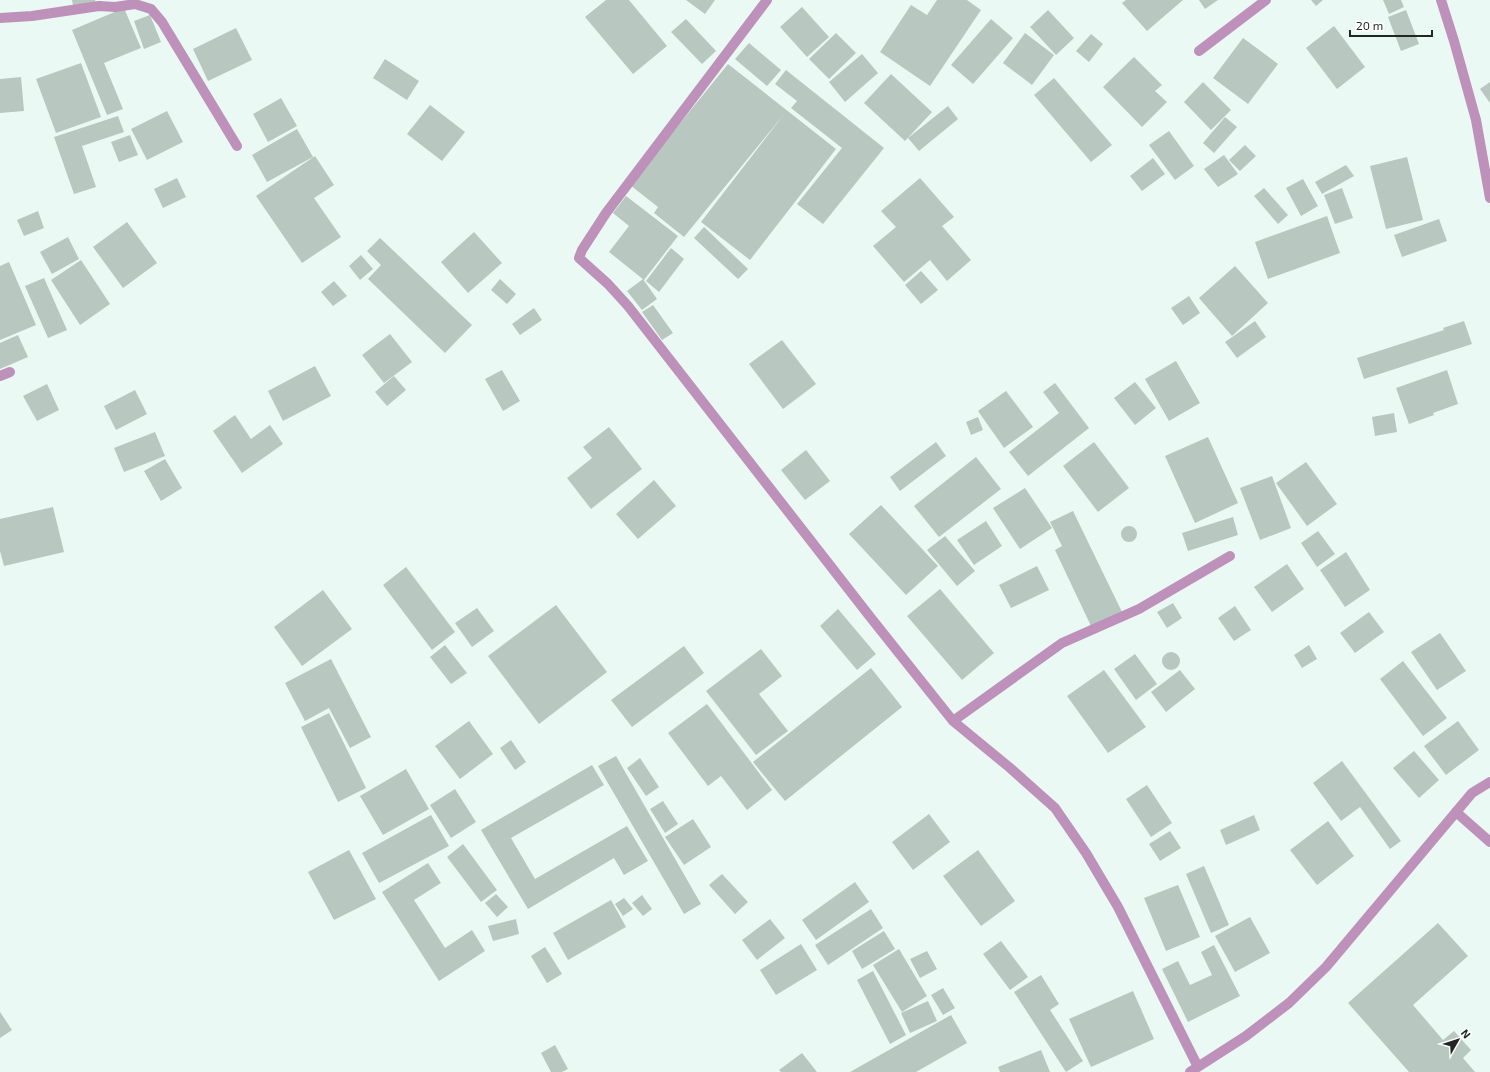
<svg xmlns="http://www.w3.org/2000/svg" width="1490" height="1072" font-family="'Exo 2',sans-serif">
  <style>
    .building { fill: #b9c7c1 }
    .lines { fill: none; stroke-linecap: round; stroke-linejoin: round }
    .lane { stroke: #bd91b9; stroke-width: 10 }
    .street { stroke: #bd91b9; stroke-width: 10 }
  </style>
  <rect width="100%" height="100%" fill="#eaf9f3"/>
  <path class="building" d="M72,0H95L97,7L74,11Z
    M606,0H629L667,46L633,74L585,17Z
    M686,0H715L705,14Z
    M937,0H967L981,10L930,86L880,52L911,5L927,15Z
    M1126,0H1183L1147,31L1122,3Z
    M1199,0H1218L1205,9Z
    M1311,0H1323L1316,6Z
    M1383,0H1401L1404,7L1389,14Z
    M802,7L829,37L807,57L780,27Z
    M124,8L141,48L104,63L123,109L107,115L72,30Z
    M1048,10L1074,38L1056,55L1030,27Z
    M1406,10L1419,44L1401,51L1388,17Z
    M150,15L161,42L144,49L134,21Z
    M686,19L716,51L702,64L671,32Z
    M991,19L1013,38L973,84L951,65Z
    M1334,26L1365,67L1337,89L1306,48Z
    M236,28L252,60L208,81L193,49Z
    M836,33L856,53L829,79L809,59Z
    M1025,33L1054,55L1032,85L1003,63Z
    M1091,34L1103,44L1089,62L1076,51Z
    M1243,38L1278,64L1248,104L1213,78Z
    M749,43L781,70L767,86L735,59Z
    M862,54L878,73L845,102L829,82Z
    M1134,57L1162,85L1155,91L1167,102L1142,127L1103,87Z
    M385,59L419,81L407,100L373,78Z
    M81,63L101,117L56,133L36,79Z
    M728,64L836,149L750,260L701,222L785,113L684,237L654,213L658,207L630,185Z
    M786,70L884,148L823,224L797,204L842,148L791,108L797,101L775,84Z
    M891,74L932,112L905,141L864,103Z
    M21,77L24,111L0,113V79Z
    M1054,78L1112,145L1091,162L1034,95Z
    M1203,82L1231,110L1211,130L1184,102Z
    M1490,82V103L1480,89Z
    M281,98L297,126L268,142L253,114Z
    M430,105L465,132L442,161L407,134Z
    M948,106L958,119L919,151L908,138Z
    M167,111L183,142L147,160L131,129Z
    M118,116L124,132L82,146L96,187L74,194L54,137Z
    M1225,117L1237,127L1214,153L1203,143Z
    M297,129L313,157L267,182L252,155Z
    M1169,131L1194,166L1175,180L1149,145Z
    M130,135L138,155L119,162L111,142Z
    M1245,145L1256,156L1240,171L1229,160Z
    M1224,155L1238,174L1218,187L1204,169Z
    M315,156L334,185L314,198L341,237L302,263L256,196Z
    M1407,157L1423,220L1386,229L1370,166Z
    M1153,158L1165,174L1142,191L1130,176Z
    M1346,165L1354,176L1322,194L1315,182Z
    M177,178L186,197L163,208L154,189Z
    M920,178L954,217L942,226L971,260L947,281L930,260L904,282L873,246L896,227L881,211Z
    M1303,179L1318,206L1301,216L1286,188Z
    M1264,188L1288,215L1278,224L1254,196Z
    M1342,188L1353,218L1335,224L1324,195Z
    M626,196L678,236L644,280L609,252L629,226L613,213Z
    M38,211L44,228L24,236L17,220Z
    M1327,216L1340,253L1268,279L1255,242Z
    M1439,219L1447,241L1402,257L1394,235Z
    M127,222L157,263L123,288L93,247Z
    M704,227L748,269L738,279L694,238Z
    M474,232L502,263L468,293L441,262Z
    M68,237L79,259L52,274L40,252Z
    M380,238L472,325L445,353L368,279L381,265L367,251Z
    M671,248L684,259L659,292L646,281Z
    M361,255L373,269L360,280L349,266Z
    M81,260L110,304L80,325L51,280Z
    M9,262L36,325L0,340V266Z
    M1235,266L1268,303L1232,336L1199,298Z
    M921,271L938,290L921,304L905,285Z
    M44,278L67,330L48,338L25,286Z
    M500,279L516,294L507,304L491,290Z
    M643,279L657,299L642,310L627,291Z
    M334,281L347,296L333,306L321,292Z
    M1189,296L1200,313L1183,325L1171,308Z
    M653,305L673,333L662,340L642,312Z
    M534,308L542,320L520,335L512,324Z
    M1255,321L1266,337L1237,358L1225,342Z
    M1464,321L1472,344L1364,379L1357,358L1444,330L1443,328Z
    M390,334L412,362L384,383L362,355Z
    M18,335L28,357L0,369V343Z
    M782,340L816,384L783,409L749,364Z
    M1176,361L1200,403L1169,421L1145,379Z
    M315,366L331,396L283,421L268,391Z
    M502,370L520,401L503,411L485,379Z
    M1447,370L1458,404L1433,413L1434,415L1409,424L1396,388Z
    M394,376L406,390L387,406L375,392Z
    M1135,382L1156,408L1135,425L1114,398Z
    M1055,383L1089,428L1028,476L1009,452L1059,413L1043,392Z
    M47,384L59,410L37,421L23,396Z
    M135,390L147,414L116,430L104,406Z
    M1006,391L1033,427L1004,448L978,411Z
    M1394,413L1397,432L1375,436L1372,417Z
    M235,415L251,439L270,425L283,444L242,473L213,431Z
    M978,417L983,430L971,435L966,422Z
    M609,427L642,469L591,509L567,478L592,458L583,447Z
    M155,432L165,456L124,472L114,448Z
    M1208,437L1238,503L1195,523L1165,456Z
    M936,442L946,456L900,491L890,477Z
    M1094,442L1129,488L1098,512L1063,466Z
    M806,450L830,481L805,500L781,470Z
    M976,457L1001,489L939,537L914,506Z
    M165,459L182,488L161,501L144,471Z
    M1306,462L1337,504L1307,526L1276,483Z
    M1272,476L1291,528L1260,540L1240,488Z
    M654,480L676,506L638,539L616,514Z
    M1025,488L1052,528L1020,549L993,508Z
    M881,505L938,566L906,595L849,534Z
    M53,507L64,552L4,566L0,551V519Z
    M1073,511L1122,612L1091,626L1055,550L1062,546L1050,522Z
    M1233,517L1238,535L1188,551L1182,533Z
    M986,521L1002,546L974,565L957,540Z
    M1121 534a8 8 0 1 1 16 0a8 8 0 1 1-16 0Z
    M1318,531L1335,554L1317,567L1301,543Z
    M945,536L975,571L957,586L927,550Z
    M1346,552L1370,590L1345,607L1320,570Z
    M1287,564L1304,589L1272,612L1254,587Z
    M1037,566L1049,590L1011,608L999,585Z
    M406,567L455,632L432,650L383,585Z
    M940,589L994,653L962,680L907,616Z
    M323,590L352,629L302,666L274,627Z
    M1173,603L1182,618L1167,628L1157,612Z
    M556,605L607,672L539,724L488,656Z
    M1235,606L1251,630L1234,641L1218,618Z
    M477,608L494,631L472,647L455,623Z
    M838,609L876,654L857,670L820,626Z
    M1369,612L1384,632L1355,653L1340,633Z
    M1440,633L1466,671L1437,690L1411,652Z
    M445,645L467,673L451,684L430,657Z
    M1309,645L1317,659L1302,668L1294,655Z
    M684,646L704,673L632,727L611,700Z
    M761,649L782,676L759,694L788,731L756,755L706,691Z
    M1162 661a9 9 0 1 1 18 0a9 9 0 1 1-18 0Z
    M1135,654L1157,684L1136,700L1114,669Z
    M331,659L371,737L350,748L329,708L305,721L285,683Z
    M1403,661L1447,718L1423,736L1380,679Z
    M871,668L902,707L785,801L753,762Z
    M1104,670L1146,727L1108,753L1067,696Z
    M1180,670L1195,689L1166,712L1151,692Z
    M707,704L772,790L747,810L721,776L708,786L668,733Z
    M329,713L366,788L338,802L301,727Z
    M469,721L493,754L460,779L435,746Z
    M1458,721L1479,750L1446,775L1424,746Z
    M511,740L526,762L515,770L500,748Z
    M1414,751L1439,780L1419,798L1393,768Z
    M616,756L701,904L684,914L598,766Z
    M640,758L659,787L646,796L627,768Z
    M1342,761L1401,841L1390,849L1360,807L1341,821L1313,783Z
    M592,765L604,785L511,838L535,879L627,826L648,861L624,875L614,858L528,909L481,830Z
    M406,769L429,809L383,835L360,796Z
    M1147,785L1172,823L1151,837L1126,799Z
    M455,789L476,822L451,838L430,805Z
    M663,801L678,824L665,833L650,809Z
    M929,814L950,842L913,870L892,842Z
    M431,815L449,846L379,883L362,853Z
    M1254,815L1260,830L1226,845L1220,830Z
    M693,819L711,847L684,865L665,837Z
    M1328,821L1354,856L1317,885L1290,850Z
    M1170,831L1181,848L1160,861L1149,844Z
    M463,844L497,890L481,902L447,857Z
    M349,850L376,899L334,920L308,872Z
    M978,850L1015,901L981,926L943,876Z
    M428,863L441,883L414,900L445,948L472,930L485,951L439,981L382,892Z
    M1204,866L1229,925L1211,933L1186,874Z
    M722,874L748,902L735,914L709,885Z
    M855,882L869,902L816,940L802,920Z
    M1178,885L1200,937L1166,951L1144,898Z
    M496,894L508,907L497,917L485,903Z
    M642,895L652,909L643,916L632,903Z
    M624,898L633,909L623,916L615,904Z
    M611,900L626,927L568,960L553,933Z
    M871,909L883,928L828,965L815,945Z
    M1250,917L1270,953L1235,972L1215,936Z
    M516,919L519,934L493,941L488,926Z
    M770,919L785,938L757,960L742,940Z
    M1438,923L1468,956L1413,1005L1443,1040L1454,1031L1471,1050L1463,1058L1475,1072H1409L1348,1003Z
    M884,931L895,949L862,969L852,951Z
    M1001,941L1028,977L1010,990L983,954Z
    M801,944L817,970L776,995L760,970Z
    M1214,945L1240,996L1188,1022L1162,969L1178,961L1190,985L1212,975L1201,952Z
    M545,947L562,974L547,983L531,956Z
    M899,949L927,996L902,1012L873,965Z
    M927,951L937,969L920,978L910,959Z
    M873,971L906,1035L890,1044L857,980Z
    M1041,975L1059,1004L1050,1010L1083,1061L1066,1072L1014,992Z
    M943,988L955,1008L943,1015L931,995Z
    M1133,991L1154,1039L1091,1067L1069,1019Z
    M928,1001L937,1021L910,1033L901,1013Z
    M0,1012L12,1030L0,1038Z
    M951,1015L967,1043L916,1072H850Z
    M555,1045L568,1069L562,1072H551L541,1053Z
    M1041,1050L1050,1072H1000L998,1067Z
    M802,1053L817,1072H781L779,1070Z"/>
  <g class="lines">
    <path class="lane" d="M1456,812L1490,842"/>
    <path class="street" d="M767,0L606,213L582,250L579,258L608,284L628,306L871,618L953,721L1009,767L1055,808L1086,853L1118,907L1198,1067
      M1441,0L1454,41L1476,120L1490,198
      M0,18L32,16L99,6L115,7L135,4L151,9L162,22L237,146
      M1199,51L1266,0
      M0,376L10,372
      M953,721L1062,643L1139,609L1230,556
      M1190,1072L1246,1036L1289,1003L1326,967L1472,793L1490,782"/>
  </g>
  <g transform="translate(1458 1040) rotate(51)" stroke="#ffffff" stroke-width="3" paint-order="stroke">
  <path d="M0-3L7 15L0 10L-7 15Z" fill="#212624"/>
  <text y="-6" font-size="11" font-weight="bold" text-anchor="middle" fill="#212624">N</text>
  </g>
  <path d="M1350 30v6h82v-6" fill="none" stroke="#212624" stroke-width="2"/>
  <text x="1356" y="30" font-size="12" fill="#212624" stroke="#ffffff" stroke-width="3" paint-order="stroke">20 m</text>
</svg>
